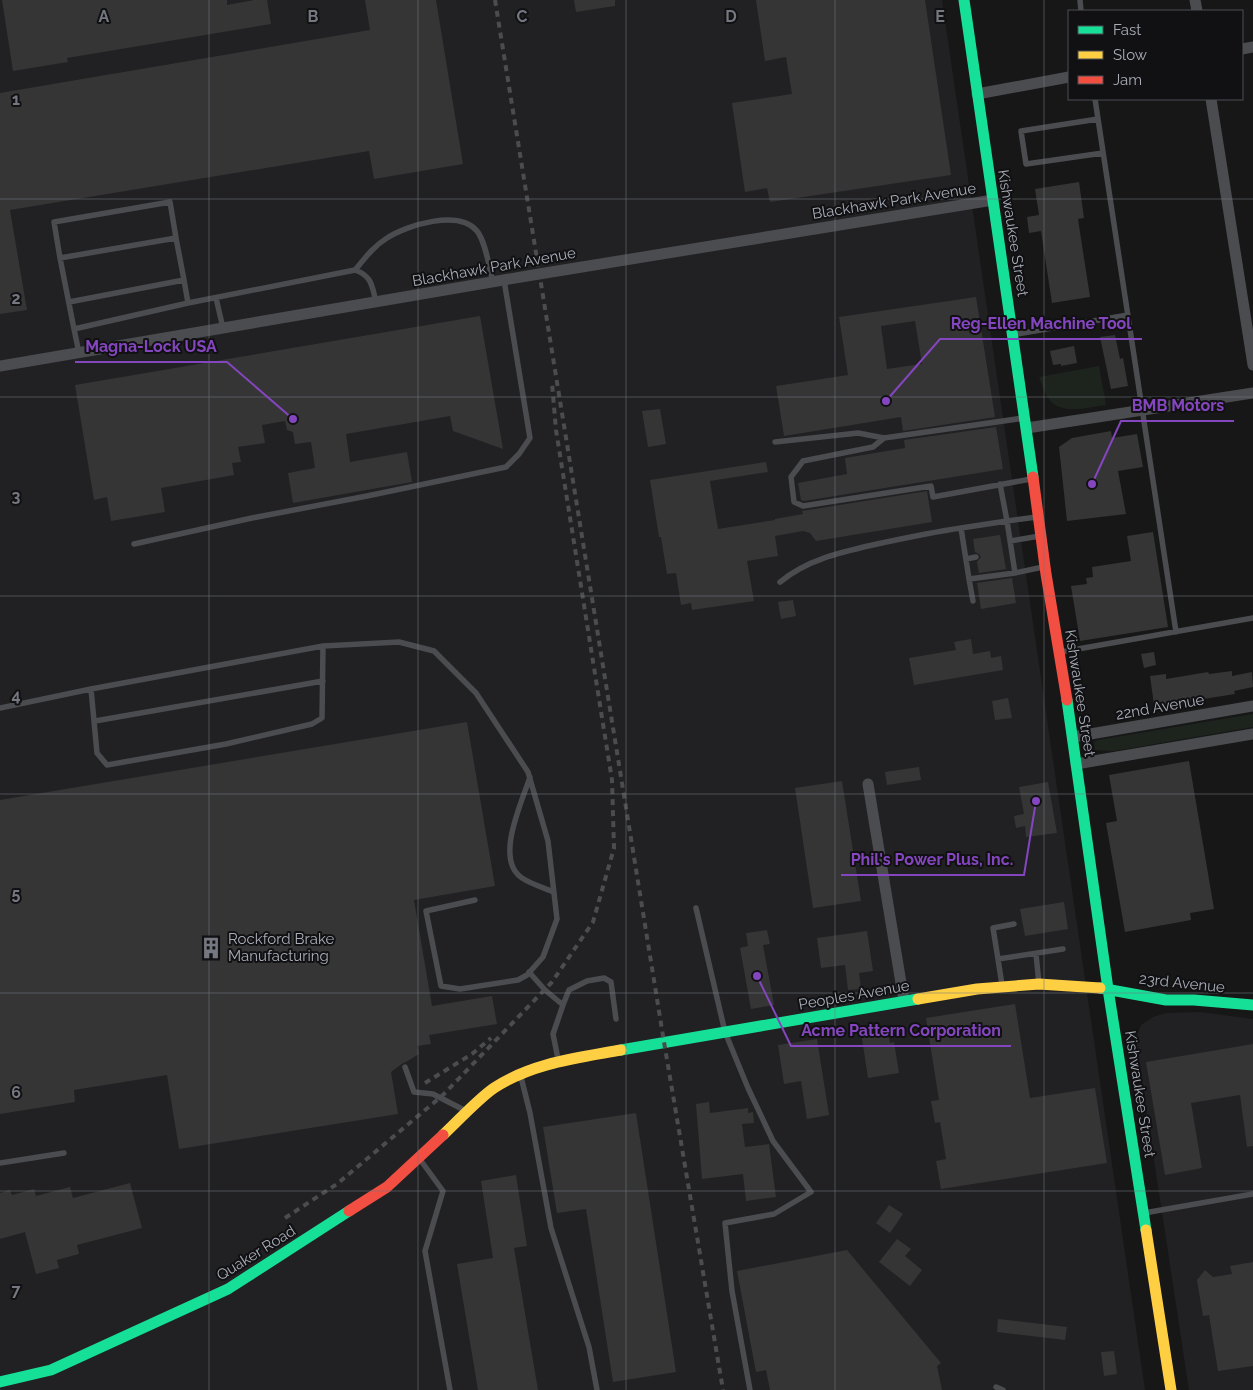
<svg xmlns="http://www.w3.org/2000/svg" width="1253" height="1390" font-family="Raleway,sans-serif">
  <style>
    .built { fill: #212123 }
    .green { fill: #1d241e }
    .building { fill: #353536; fill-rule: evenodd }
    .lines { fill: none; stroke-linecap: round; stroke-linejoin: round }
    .lane { stroke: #4b4c50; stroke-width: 5.5 }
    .street { stroke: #4b4c50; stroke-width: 11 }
    .fast { stroke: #16e098; stroke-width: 11 }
    .slow { stroke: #ffcf43; stroke-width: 11 }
    .jam { stroke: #f24e42; stroke-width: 11 }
    .rail { stroke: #4b4c4f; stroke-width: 4; stroke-dasharray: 6 5; stroke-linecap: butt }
    .grid { fill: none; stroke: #757880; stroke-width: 1; stroke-opacity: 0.55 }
    .labels { text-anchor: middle; stroke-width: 4; stroke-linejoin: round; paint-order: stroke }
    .street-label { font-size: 15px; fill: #a8adb8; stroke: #111113 }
    .poi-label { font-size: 15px; fill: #a8adb8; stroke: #111113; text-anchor: start }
    .grid-label { font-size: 16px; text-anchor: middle; font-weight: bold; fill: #757880; stroke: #111113; stroke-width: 4; stroke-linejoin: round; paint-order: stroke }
    .leader { fill: none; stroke: #8446be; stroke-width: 2 }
    .callout-dot { fill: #8446be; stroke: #111113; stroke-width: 2 }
    .callout-label { font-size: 16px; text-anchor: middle; font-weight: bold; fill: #8446be; stroke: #111113; stroke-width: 4; stroke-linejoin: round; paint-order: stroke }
  </style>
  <rect width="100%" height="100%" fill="#171717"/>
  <path class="built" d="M0,0H942L1145,1390H0Z
    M1200,1012L1253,1019V1390H1189L1137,1048V1036L1141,1025L1153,1017L1166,1013Z"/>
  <path class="green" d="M1099,366L1106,405C1089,407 1061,416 1049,399C1044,393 1042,384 1039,377Z
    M1253,714V727L1114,751L1095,750L1094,742L1098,740Z"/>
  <path class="building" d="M2,0H227V5L254,0H267L271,24L67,58L68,62L13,71Z
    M365,0H436L463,164L374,179L369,151L10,210L27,310L0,314V93L370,30Z
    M574,0H615V6L576,12Z
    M756,0H925L951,175L770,202L767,188L745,192L732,103L792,94L786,57L765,61Z
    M1079,182L1084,218L1078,219L1090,297L1052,303L1041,231L1029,233L1027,217L1039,215L1035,189Z
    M976,297L995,417L903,431L901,417L784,436L776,386L848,375L839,317ZM915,321L922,364L887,369L881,326Z
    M480,316L503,449L453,431L450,416L346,434L350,462L407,452L412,482L293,503L288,473L315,468L311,442L295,444L293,432L287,430L285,421L262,425L265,443L238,447L241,462L232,463L234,475L161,488L165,512L111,521L107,497L94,500L75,385Z
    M1115,335L1120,359L1123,358L1128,386L1111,389L1100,337Z
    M1074,346L1077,363L1061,366V364L1053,365L1050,351Z
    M660,409L666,444L648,447L642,411Z
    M996,427L1003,469L804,501L801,500L798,483L847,474L845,458L905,448L904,440Z
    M1111,431L1112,438L1137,434L1143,467L1118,471L1126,514L1067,521L1059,447L1072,438Z
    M766,462L768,472L710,481L718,529L775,520V519L803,514L802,511L927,491L932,522L816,541L810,533L803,531L775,536L778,556L747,561L754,601L692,610L691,603L681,605L676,573L667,574L661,537H659L650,480Z
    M1153,532L1168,627L1080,641L1071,586L1087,584L1086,578L1093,577L1092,567L1131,561L1127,536Z
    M1000,535L1006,569L979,573L977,562L981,557L979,554L975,552L973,539Z
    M1012,578L1016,603L981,609L977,583Z
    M793,600L796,616L781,619L778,602Z
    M971,639L973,654L990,651L991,658L1001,656L1003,670L914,685L909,658L956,650L954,642Z
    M1154,652L1156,665L1144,668L1141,654Z
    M1232,671V676L1252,672L1253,687L1234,691L1235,694L1197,700L1154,705L1150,676L1166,674V679L1208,672L1209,674Z
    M1008,698L1012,718L995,720L992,701Z
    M467,722L495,886L414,900L432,1006L492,996L497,1024L429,1035L431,1044L417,1046L419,1054L406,1062L403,1063L391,1072L398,1114L179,1149L167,1075L74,1090L75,1102L0,1114V800Z
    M1189,761L1214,909L1190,913L1191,920L1125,932L1106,823L1117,821L1109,775Z
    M919,767L921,780L887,785L885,772Z
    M842,781L861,901L813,908L795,788Z
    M1048,782L1057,833L1026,837L1025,826L1016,828L1014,816L1024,814L1019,787Z
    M1064,902L1068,929L1025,936L1020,909Z
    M767,930L770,944L763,945L774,1005L751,1009L740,948L748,946L746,933Z
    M867,931L873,971L859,973L861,989L848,990L845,965L821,968L817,938Z
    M1015,1004L1030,1098L1095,1088L1107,1163L941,1189L936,1161L946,1159L940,1122L935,1123L931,1101L939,1100L926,1018Z
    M887,1028L890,1043L894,1042L899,1073L868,1078L861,1032Z
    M817,1039L829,1115L807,1119L801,1081L784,1084L778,1045Z
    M1253,1044V1146L1247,1147L1240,1095L1191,1103L1202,1168L1165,1175L1146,1062Z
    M709,1102L710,1113L748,1108V1113L753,1112L754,1123L742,1124L745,1147L769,1144L776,1197L746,1201L743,1174L702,1179L696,1104Z
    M636,1113L676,1372L613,1382L586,1209L557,1213L543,1127Z
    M516,1175L527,1246L514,1248L538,1390H478L457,1264L493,1258L481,1181Z
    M130,1183L142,1228L77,1245L79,1254L57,1260L59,1268L36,1274L25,1232L0,1239V1193L10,1190L12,1195L34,1189L36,1196L70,1187L73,1198Z
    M889,1205L903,1214L890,1233L876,1223Z
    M897,1239L911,1249L905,1256L922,1270L910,1286L879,1262Z
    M847,1250L941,1363L937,1366L942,1390H770L766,1370L756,1372L737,1271Z
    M1253,1262V1366L1218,1371L1209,1315L1203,1316L1197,1280L1205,1270L1213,1277L1232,1274L1230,1266Z
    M998,1319L1067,1327L1065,1340L997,1332Z
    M1114,1351L1117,1374L1104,1376L1101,1352Z"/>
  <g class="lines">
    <path class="lane" d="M1080,0L1081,11
      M1095,99L1176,632
      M1098,119L1021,131L1026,164L1103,153
      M60,258L54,222L170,202L176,238L60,258L74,329
      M355,270C365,258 374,246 387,238C407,225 459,209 477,231C486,242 489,268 493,282
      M184,280L188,303
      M216,298L223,328
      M69,302L184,280L176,238
      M1017,334L1128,315
      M79,353L74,329L188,303L355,270C372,276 372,286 376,302
      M884,438L873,447L803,461L791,477L794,502L803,506L931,486L933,497L1031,479
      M775,442L858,433L884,438L1024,418
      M1000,484L1007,521L1037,517
      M1010,541L1040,536
      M134,544L252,518L367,496L506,467L519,454L530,438L504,280
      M966,559L976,557
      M1015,573L1007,521L961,528L969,579L1015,573L1043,567
      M969,579L973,601
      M780,582C808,559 842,552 877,544C905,538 933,532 961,528
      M1061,652L1253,618
      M91,689L97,753L107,765L226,744L312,724L322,718L323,646
      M0,708L91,689L323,646L399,642L434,651L476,693L528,772L548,841L557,919L543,957L527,975L518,980L460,989L441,986L426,911L475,900
      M95,721L323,681
      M530,777C522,802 494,860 522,878C531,884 544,888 554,892
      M696,908L725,1032L748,1088L773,1141L811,1192L774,1214L725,1223L732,1291L750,1390
      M1036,954L1039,984
      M998,959L993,928L1014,924
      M529,972L545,990L563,1005L553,1034L558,1059
      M1002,985L998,959L1063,949
      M563,1005L569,990L587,981L604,978L611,982L616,1019
      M405,1067L414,1092L433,1094L466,1111
      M521,1077L530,1113L551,1228L589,1347L597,1390
      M419,1158L443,1191L425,1251L450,1390
      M0,1163L64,1153
      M1144,1213L1253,1194
      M996,1387L1003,1390"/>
    <path class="street" d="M1195,0L1197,11
      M1242,49L1253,47
      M977,94L1069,77
      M1211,99L1253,365
      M0,366L539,274L993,200
      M1027,428L1253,393
      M1073,737L1253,706
      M1076,764L1253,734
      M868,784L904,1001"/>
    <path class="fast" d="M964,0L1033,477
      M1067,700L1108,989L1146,1230
      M1100,988L1166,1000H1194L1253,1005
      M621,1050L918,999
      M0,1382L51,1370L228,1289L349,1211"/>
    <path class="slow" d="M918,999L977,989L1039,984L1100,988
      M443,1135C458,1121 478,1099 494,1088C532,1063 577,1058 621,1050
      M1146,1230L1171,1390"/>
    <path class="jam" d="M1033,477L1046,574L1067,700
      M349,1211L387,1187L443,1135"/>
    <path class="rail" d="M495,0L664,1042L723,1390
      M425,1083L472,1054L491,1038
      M285,1218L337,1184L443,1095L552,982L593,922L614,848L612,780L556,430L552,383"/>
  </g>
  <path class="grid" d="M209,0V1390M418,0V1390M626,0V1390M835,0V1390M1044,0V1390M0,199H1253M0,397H1253M0,596H1253M0,794H1253M0,993H1253M0,1191H1253"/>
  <defs>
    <g id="building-bare" transform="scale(1.725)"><path d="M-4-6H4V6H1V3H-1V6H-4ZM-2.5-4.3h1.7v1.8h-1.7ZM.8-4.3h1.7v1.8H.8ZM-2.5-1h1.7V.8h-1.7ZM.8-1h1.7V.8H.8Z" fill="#757880" stroke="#111113" stroke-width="2.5" paint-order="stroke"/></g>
  </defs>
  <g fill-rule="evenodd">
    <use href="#building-bare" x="211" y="948"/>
  </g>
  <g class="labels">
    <g class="street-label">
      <text transform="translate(894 201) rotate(-9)" y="5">Blackhawk Park Avenue</text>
      <text transform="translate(1013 233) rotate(81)" y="5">Kishwaukee Street</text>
      <text transform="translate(494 267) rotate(-10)" y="5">Blackhawk Park Avenue</text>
      <text transform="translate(1080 693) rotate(81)" y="5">Kishwaukee Street</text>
      <text transform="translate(1160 707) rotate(-10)" y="5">22nd Avenue</text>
      <text transform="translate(1182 983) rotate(6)" y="5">23rd Avenue</text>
      <text transform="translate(854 995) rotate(-10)" y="5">Peoples Avenue</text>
      <text transform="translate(1140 1094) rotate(81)" y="5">Kishwaukee Street</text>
      <text transform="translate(256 1253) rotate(-32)" y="5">Quaker Road</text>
    </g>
    <g class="poi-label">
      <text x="228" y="944">Rockford Brake<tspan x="228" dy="17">Manufacturing</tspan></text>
    </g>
  </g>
  <g class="grid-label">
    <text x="104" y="22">A</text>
    <text x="313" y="22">B</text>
    <text x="522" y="22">C</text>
    <text x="731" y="22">D</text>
    <text x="940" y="22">E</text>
    <text x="16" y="105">1</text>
    <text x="16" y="304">2</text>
    <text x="16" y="502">3</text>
    <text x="16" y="701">4</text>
    <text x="16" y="899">5</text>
    <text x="16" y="1098">6</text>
    <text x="16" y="1296">7</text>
  </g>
  <path class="leader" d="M886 401L940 339H1142M293 419L227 362H75M1092 484L1121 421H1234M1036 801L1024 875H841M757 976L791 1046H1011"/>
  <g class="callout-dot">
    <circle cx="886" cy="401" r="5"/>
    <circle cx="293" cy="419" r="5"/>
    <circle cx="1092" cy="484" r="5"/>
    <circle cx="1036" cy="801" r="5"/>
    <circle cx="757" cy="976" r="5"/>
  </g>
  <g class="callout-label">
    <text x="1041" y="329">Reg-Ellen Machine Tool</text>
    <text x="151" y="352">Magna-Lock USA</text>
    <text x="1178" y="411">BMB Motors</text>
    <text x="932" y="865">Phil's Power Plus, Inc.</text>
    <text x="901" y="1036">Acme Pattern Corporation</text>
  </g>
  <rect x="1068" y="10" width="175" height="90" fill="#111113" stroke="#4d4f55"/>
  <rect x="1078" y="26" width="25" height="8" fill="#16e098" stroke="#4d4f55"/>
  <text x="1113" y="35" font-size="15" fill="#a8adb8">Fast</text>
  <rect x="1078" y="51" width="25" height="8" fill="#ffcf43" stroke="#4d4f55"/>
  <text x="1113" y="60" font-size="15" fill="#a8adb8">Slow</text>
  <rect x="1078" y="76" width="25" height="8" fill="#f24e42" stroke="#4d4f55"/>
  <text x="1113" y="85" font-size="15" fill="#a8adb8">Jam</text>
</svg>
